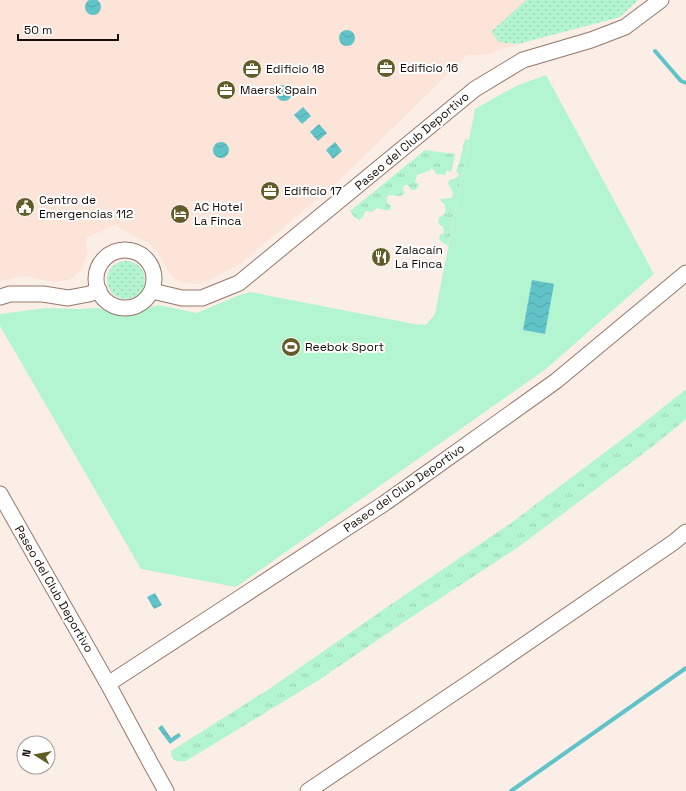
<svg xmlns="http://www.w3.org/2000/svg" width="686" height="791" font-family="'Space Grotesk',sans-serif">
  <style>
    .built { fill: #fce4d9 }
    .grass { fill: url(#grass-tufts) }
    .garden { fill: url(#garden-dots) }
    .pitch { fill: #b4f5d1 }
    .water { fill: url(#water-waves) }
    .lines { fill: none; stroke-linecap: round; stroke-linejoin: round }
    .stream { stroke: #60c3c8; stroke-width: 4 }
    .minor-casing { stroke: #94786a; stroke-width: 17 }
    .minor { stroke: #fff; stroke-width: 15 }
    .labels { text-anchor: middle; stroke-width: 4; stroke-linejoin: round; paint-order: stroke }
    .poi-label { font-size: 12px; fill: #160c07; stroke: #fff; text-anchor: start }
    .street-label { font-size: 12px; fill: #160c07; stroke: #fff }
  </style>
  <defs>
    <pattern id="grass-tufts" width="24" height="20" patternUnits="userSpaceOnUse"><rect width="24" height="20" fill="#b4f5d1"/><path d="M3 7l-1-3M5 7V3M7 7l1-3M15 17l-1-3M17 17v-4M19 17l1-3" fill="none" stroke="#9ad1b2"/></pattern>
    <pattern id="garden-dots" width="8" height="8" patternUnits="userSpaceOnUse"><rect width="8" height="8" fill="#b4f5d1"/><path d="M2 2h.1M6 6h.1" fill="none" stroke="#9ad1b2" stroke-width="1.8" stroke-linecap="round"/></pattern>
    <pattern id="water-waves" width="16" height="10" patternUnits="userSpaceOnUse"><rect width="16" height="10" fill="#60c3c8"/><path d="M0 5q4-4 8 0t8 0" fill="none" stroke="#53a6aa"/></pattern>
  </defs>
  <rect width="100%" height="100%" fill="#fbeee7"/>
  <path class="built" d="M0,0H638L538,38L485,55H467L342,178L240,264L210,280L200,284H191L179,281L170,275L158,253L149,243L133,236L115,225L86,238L87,254L81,271L69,280L54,282L26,276L0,281Z"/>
  <path class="grass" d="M465,139L469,140L448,246L442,242L439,239L440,235L444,233L443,227L438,223L439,217C446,214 446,212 445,205L441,201L440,199L452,198L453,193L450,186L448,184L449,180L456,178L459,175L456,171L459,164Z
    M425,150L455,154L452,170L450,172L447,170L445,175L436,174L432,168L429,171L417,175L415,182L419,184L418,188L414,190H411L408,185H405L403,187L404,194L400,196L389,195L387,197V203L391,206L390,210H385L377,208L372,212L365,211C364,216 363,218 359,220L354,217L350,211Z
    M686,389V419L658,442L628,465L517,548L404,622L319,680L186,761C177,762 171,762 171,751L266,691L393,603L511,523L641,425Z"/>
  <path class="garden" d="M526,0H638L620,17L518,44L499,42L491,32Z
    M107 280a19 19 0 1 1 38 0a19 19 0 1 1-38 0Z"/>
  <path class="pitch" d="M546,75L654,274L546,369L236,587L141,569L0,326V314L45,308L77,309L98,308L123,316L158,305L197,313L237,296L250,292L414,324L426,325L435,314L475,109L516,86Z"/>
  <path class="water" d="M85 7a8 8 0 1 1 16 0a8 8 0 1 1-16 0Z
    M339 38a8 8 0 1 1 16 0a8 8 0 1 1-16 0Z
    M276 93a8 8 0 1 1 16 0a8 8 0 1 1-16 0Z
    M303,107L311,116L302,124L294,115Z
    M319,124L327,133L318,141L310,132Z
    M213 150a8 8 0 1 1 16 0a8 8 0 1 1-16 0Z
    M335,142L342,151L333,159L326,150Z
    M532,280L554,284L545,334L523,330Z
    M155,593L162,605L154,609L147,597Z
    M162,725L171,738L179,733L181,736L170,744L158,728Z"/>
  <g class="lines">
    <path class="stream" d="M655,51L681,81L686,83
      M511,791L686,668"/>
    <g class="minor-casing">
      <path id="minor" d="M96 279a29 29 0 1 1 58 0a29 29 0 1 1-58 0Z
        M152,291L182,298H202L239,283L475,89L523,60L591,40L625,27L661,0
        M0,297L10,294H43L68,298L89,294L99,290
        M0,494L108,684L151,764L166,791
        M108,684L385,503L556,381L686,273
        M308,791L476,678L674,542L686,532"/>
    </g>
    <use href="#minor" class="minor"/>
  </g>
  <defs>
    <g id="office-disc" transform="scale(1)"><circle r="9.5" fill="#625c28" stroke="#fff"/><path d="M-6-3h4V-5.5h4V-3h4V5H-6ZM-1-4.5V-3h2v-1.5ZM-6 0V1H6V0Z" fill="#fff"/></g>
    <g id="civic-disc" transform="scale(1)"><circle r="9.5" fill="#625c28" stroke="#fff"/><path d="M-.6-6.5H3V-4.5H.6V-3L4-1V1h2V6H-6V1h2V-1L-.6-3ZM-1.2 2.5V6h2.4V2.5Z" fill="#fff"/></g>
    <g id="hotel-disc" transform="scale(1)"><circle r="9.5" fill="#625c28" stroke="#fff"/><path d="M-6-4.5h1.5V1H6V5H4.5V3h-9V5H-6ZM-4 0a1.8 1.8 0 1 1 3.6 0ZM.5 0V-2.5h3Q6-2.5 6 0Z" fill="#fff"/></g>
    <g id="restaurant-disc" transform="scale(1)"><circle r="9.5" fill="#625c28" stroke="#fff"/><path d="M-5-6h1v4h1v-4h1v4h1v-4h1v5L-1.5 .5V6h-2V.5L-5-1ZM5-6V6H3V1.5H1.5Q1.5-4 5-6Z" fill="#fff"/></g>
    <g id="stadium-disc" transform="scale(1)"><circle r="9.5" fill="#625c28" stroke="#fff"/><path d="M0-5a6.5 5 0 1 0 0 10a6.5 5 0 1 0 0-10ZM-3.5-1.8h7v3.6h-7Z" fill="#fff"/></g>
  </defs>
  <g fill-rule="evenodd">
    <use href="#office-disc" x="386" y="68"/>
    <use href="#office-disc" x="252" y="69"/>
    <use href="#office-disc" x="226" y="90"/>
    <use href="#office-disc" x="270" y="191"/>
    <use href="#civic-disc" x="25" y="207"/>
    <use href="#hotel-disc" x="180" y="214"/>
    <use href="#restaurant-disc" x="381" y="257"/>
    <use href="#stadium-disc" x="291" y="347"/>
  </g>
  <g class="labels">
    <g class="poi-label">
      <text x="400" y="72">Edificio 16</text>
      <text x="266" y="73">Edificio 18</text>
      <text x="240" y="94">Maersk Spain</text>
      <text x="284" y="195">Edificio 17</text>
      <text x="39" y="204">Centro de<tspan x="39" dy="14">Emergencias 112</tspan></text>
      <text x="194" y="211">AC Hotel<tspan x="194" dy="14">La Finca</tspan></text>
      <text x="395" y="254">Zalacaín<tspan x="395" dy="14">La Finca</tspan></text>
      <text x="305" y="351">Reebok Sport</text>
    </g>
    <g class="street-label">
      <text transform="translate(412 141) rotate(-40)" y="4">Paseo del Club Deportivo</text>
      <text transform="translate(404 488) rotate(-35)" y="4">Paseo del Club Deportivo</text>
      <text transform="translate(54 589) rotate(60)" y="4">Paseo del Club Deportivo</text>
    </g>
  </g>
  <g transform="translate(36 755) rotate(281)"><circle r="19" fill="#ffffff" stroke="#a29e9c"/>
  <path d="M0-3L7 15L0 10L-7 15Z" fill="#625c28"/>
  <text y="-6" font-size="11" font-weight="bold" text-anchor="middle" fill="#160c07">N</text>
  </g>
  <path d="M18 34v6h100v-6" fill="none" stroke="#160c07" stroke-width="2"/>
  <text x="24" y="34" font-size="12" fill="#160c07" stroke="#ffffff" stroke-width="3" paint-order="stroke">50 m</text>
</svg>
